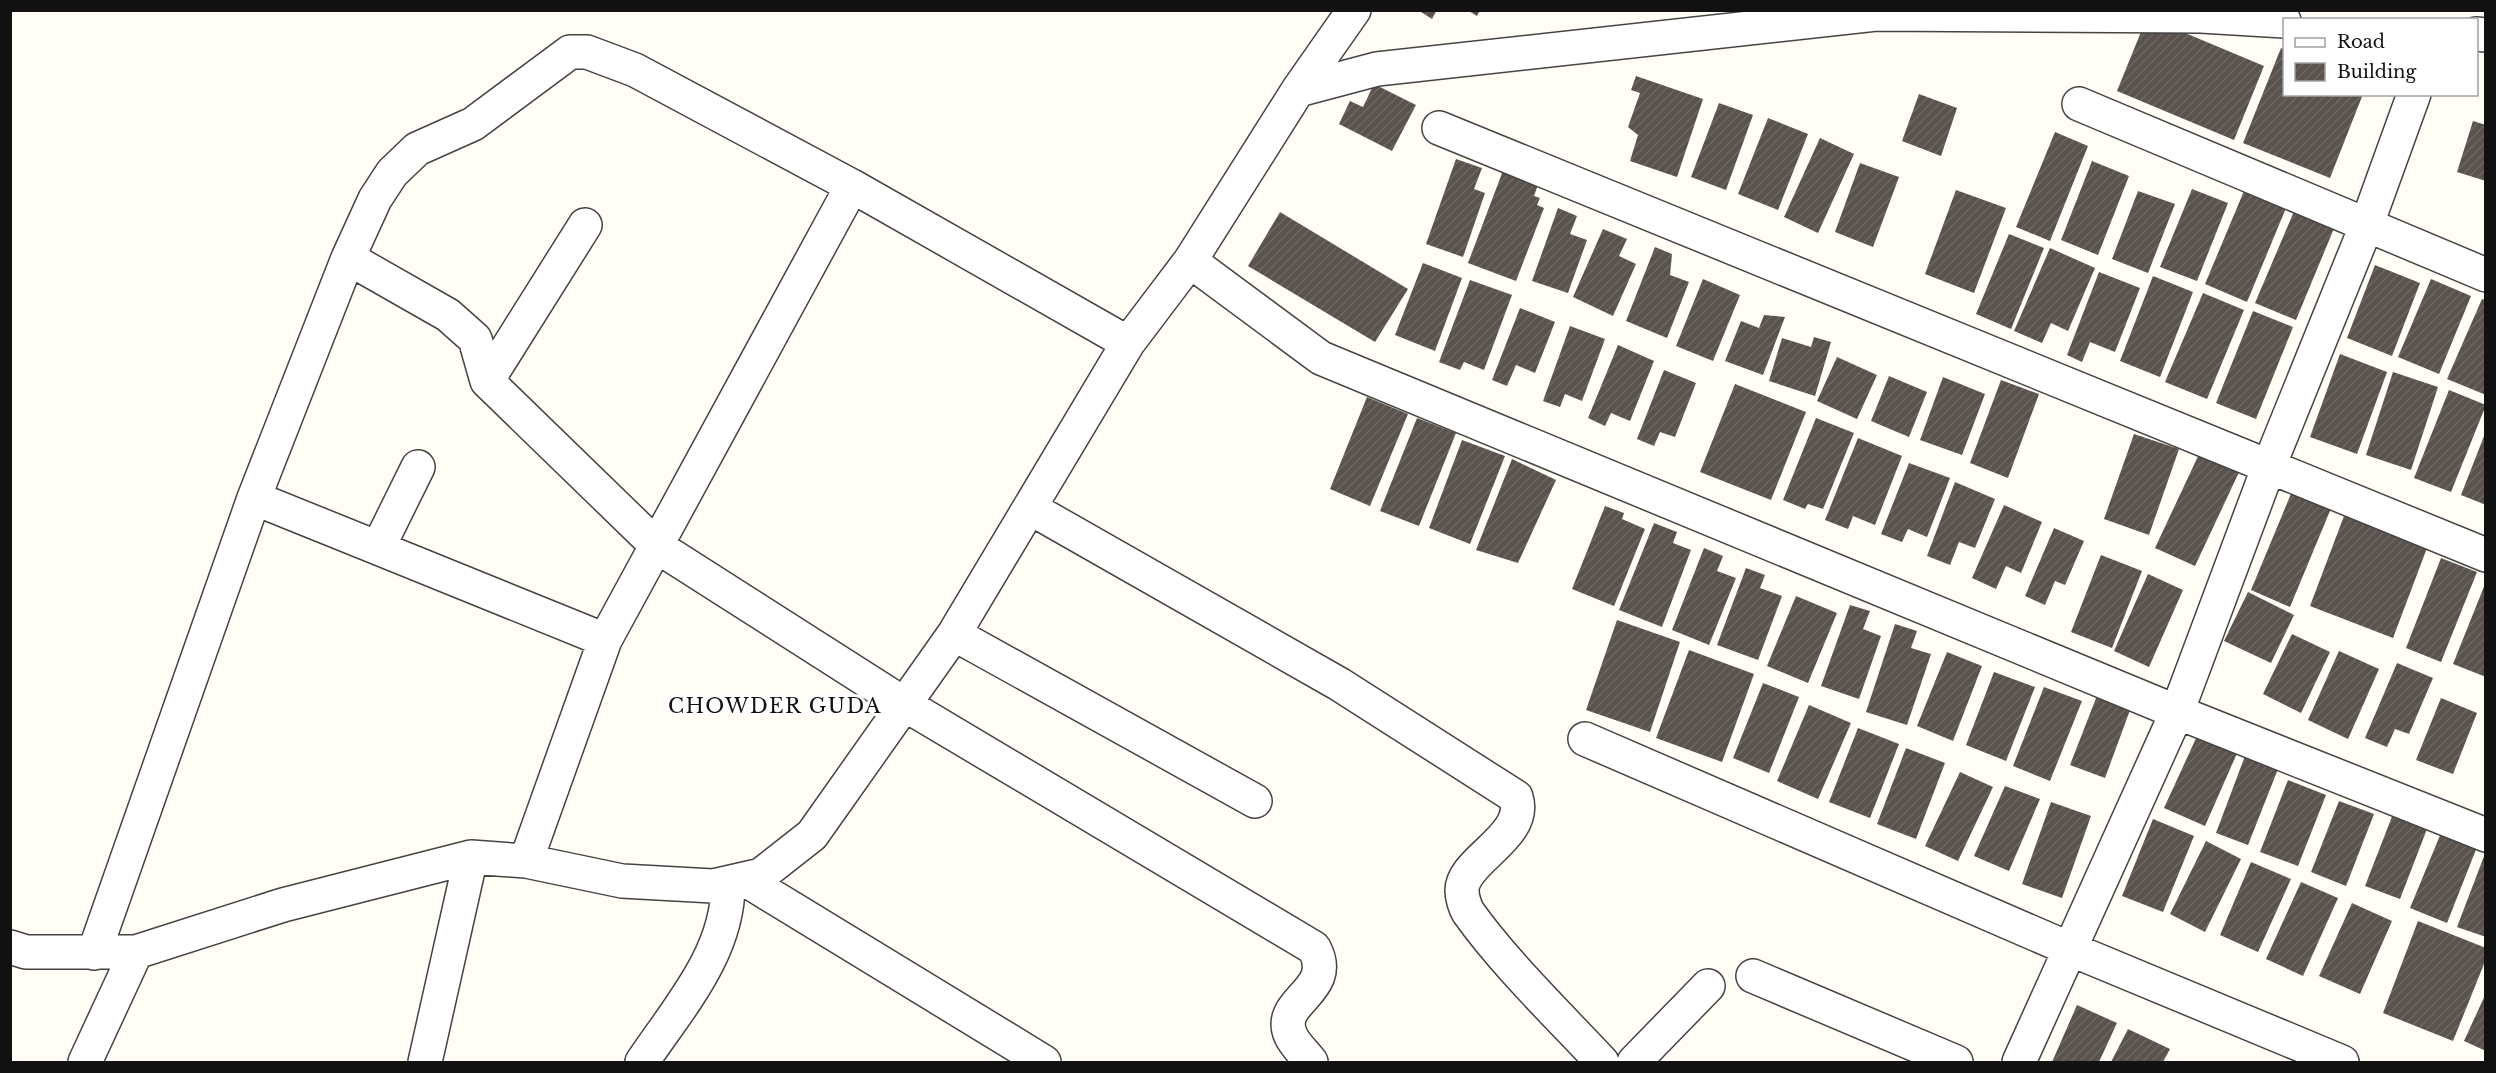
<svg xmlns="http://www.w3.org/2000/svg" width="2496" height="1073" font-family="'Libre Baskerville',serif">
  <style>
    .building { fill: url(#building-hatch) }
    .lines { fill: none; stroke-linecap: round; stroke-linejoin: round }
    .minor-casing { stroke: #444; stroke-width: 36 }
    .minor { stroke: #fff; stroke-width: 33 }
    .labels { text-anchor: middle; stroke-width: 6; stroke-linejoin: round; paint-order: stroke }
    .quarter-label { font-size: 20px; letter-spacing: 1.5px; fill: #111; stroke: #fff }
  </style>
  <defs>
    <pattern id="building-hatch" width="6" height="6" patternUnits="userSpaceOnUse" patternTransform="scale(1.5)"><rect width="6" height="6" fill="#5a524d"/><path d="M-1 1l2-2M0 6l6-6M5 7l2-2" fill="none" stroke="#6d6662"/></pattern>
  </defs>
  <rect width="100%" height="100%" fill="#fffdf5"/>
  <path class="building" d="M1418,10H1437L1432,19Z
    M1467,10H1480L1477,16Z
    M2147,17L2264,66L2234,140L2117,91Z
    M2281,48L2284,49V94H2363L2330,178L2243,143Z
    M1636,76L1703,99L1677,177L1630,161L1638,135L1628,127L1640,93L1631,90Z
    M1374,84L1416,105L1392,151L1339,124L1350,101L1363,107Z
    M1919,94L1957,108L1941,156L1902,141Z
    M1719,103L1753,115L1726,190L1691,177Z
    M1768,118L1808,134L1778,210L1738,194Z
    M2473,121L2486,125V181L2457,172Z
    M2055,132L2088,146L2050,241L2016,227Z
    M1820,138L1854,154L1818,233L1784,217Z
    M1456,159L1482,168L1474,189L1485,193L1463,257L1426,244Z
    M2092,161L2129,176L2098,255L2061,240Z
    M1860,163L1899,177L1873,247L1835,232Z
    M1504,168L1539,182L1534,196L1540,198L1537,205L1544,208L1516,281L1468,263Z
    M2192,189L2228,203L2197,281L2160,267Z
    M1956,190L2006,208L1974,293L1925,274Z
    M2138,191L2175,204L2148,273L2112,259Z
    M2244,191L2286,208L2247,302L2205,284Z
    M1558,208L1577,216L1570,234L1587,240L1568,293L1532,281Z
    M2295,209L2335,226L2296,320L2255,303Z
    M1280,212L1408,289L1375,342L1248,266Z
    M1603,229L1627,239L1619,256L1636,264L1613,316L1573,297Z
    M2009,234L2044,248L2011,329L1976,314Z
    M1655,247L1672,254L1670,275L1689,282L1667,338L1626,321Z
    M2050,248L2095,268L2068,331L2051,323L2042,343L2014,331Z
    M1423,263L1462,278L1435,351L1395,335Z
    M2375,265L2420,283L2392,356L2347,338Z
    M2099,272L2140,288L2115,352L2090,342L2082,362L2067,355Z
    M2153,276L2193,292L2160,377L2120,361Z
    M1703,279L1740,295L1713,361L1676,346Z
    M2431,279L2471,296L2439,374L2398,357Z
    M1470,280L1512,295L1484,370L1464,362L1460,370L1439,362Z
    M2203,293L2244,310L2207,399L2165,382Z
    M2482,299L2486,300V395L2447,379Z
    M1520,308L1555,322L1535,373L1516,365L1507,386L1492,380Z
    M2253,311L2293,327L2256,419L2216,403Z
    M1764,315L1785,317L1763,375L1725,361L1741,321L1759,328Z
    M1570,326L1605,339L1582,401L1565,394L1560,407L1543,401Z
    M1814,337L1831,342L1815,396L1769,381L1782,338L1811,347Z
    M1618,345L1654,361L1630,421L1611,413L1605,426L1588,418Z
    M2340,354L2387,372L2357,454L2310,437Z
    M1837,357L1877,375L1857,419L1817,401Z
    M1664,370L1696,383L1675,437L1660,432L1654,446L1637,439Z
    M2393,372L2438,387L2411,470L2366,455Z
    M1889,376L1927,392L1909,437L1871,421Z
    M1943,377L1985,394L1962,455L1920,440Z
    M2001,380L2039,394L2008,478L1970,463Z
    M1735,384L1806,412L1771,500L1700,472Z
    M2449,390L2486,405L2451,492L2414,478Z
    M1367,397L1408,414L1370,506L1330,489Z
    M1417,418L1456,433L1419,526L1380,511Z
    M1816,418L1854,433L1823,509L1808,504L1805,509L1783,500Z
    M2486,431V505L2461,495Z
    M2134,434L2179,449L2149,535L2104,519Z
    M1858,438L1902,456L1875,525L1853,516L1848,529L1825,520Z
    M1462,440L1505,456L1470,544L1429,528Z
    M2200,452L2240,470L2195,566L2155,548Z
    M1512,459L1556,480L1518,563L1476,550Z
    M1909,463L1950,478L1927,537L1908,529L1902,542L1881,534Z
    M1955,482L1995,499L1975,548L1959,542L1950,565L1927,556Z
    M2293,489L2332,506L2290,607L2251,590Z
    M2004,505L2042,522L2021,573L2006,566L1996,589L1972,578Z
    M1605,506L1624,513L1622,519L1645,529L1614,606L1572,589Z
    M2344,516L2427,548L2393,638L2310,606Z
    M1654,523L1677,532L1673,543L1691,550L1662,627L1619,610Z
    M2054,528L2084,541L2065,585L2055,581L2045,605L2025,596Z
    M1704,548L1723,556L1717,571L1736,578L1709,645L1672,630Z
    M2101,555L2142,571L2112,648L2071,632Z
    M2441,558L2477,572L2441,662L2406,648Z
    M1746,568L1765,575L1760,588L1782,596L1758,660L1717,645Z
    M2148,574L2183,590L2149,667L2114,651Z
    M2485,584H2486V677L2453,664Z
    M2248,592L2294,615L2271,663L2224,641Z
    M1796,596L1837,613L1808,683L1767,666Z
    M1850,605L1870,611L1863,629L1881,636L1859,699L1821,686Z
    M1617,620L1680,642L1650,732L1586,710Z
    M1895,624L1917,631L1911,648L1931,654L1907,725L1866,712Z
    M2292,634L2330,652L2301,713L2263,694Z
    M1689,650L1754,674L1722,762L1656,738Z
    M2339,651L2379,669L2348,739L2308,720Z
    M1947,652L1982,666L1953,741L1917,726Z
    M2397,663L2433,678L2409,734L2395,729L2387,747L2365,738Z
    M1994,672L2035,687L2006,761L1966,745Z
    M1763,683L1799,697L1769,773L1733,758Z
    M2044,687L2082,701L2050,781L2013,766Z
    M2100,688L2133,702L2105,778L2070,765Z
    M2441,698L2477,713L2453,774L2416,760Z
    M1809,705L1851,723L1818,799L1777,781Z
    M1858,728L1899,744L1870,818L1829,802Z
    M2198,734L2238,751L2205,826L2164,808Z
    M1906,748L1945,763L1916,839L1877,824Z
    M2245,756L2278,769L2248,845L2216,833Z
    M1960,772L1993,787L1958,861L1925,846Z
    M2288,780L2326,795L2298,866L2260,852Z
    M2005,786L2040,799L2009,871L1974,856Z
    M2339,801L2374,814L2346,886L2311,872Z
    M2051,802L2091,816L2062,898L2022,884Z
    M2393,814L2427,829L2400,899L2365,886Z
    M2153,819L2194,836L2163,912L2122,896Z
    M2441,833L2477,847L2447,923L2410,908Z
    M2206,841L2241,859L2205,932L2170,914Z
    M2486,851V937L2457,927Z
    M2251,862L2291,879L2258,952L2220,935Z
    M2301,882L2338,898L2303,976L2266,959Z
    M2352,903L2392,921L2360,994L2319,976Z
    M2418,921L2486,948V959L2453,1041L2383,1013Z
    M2486,993V1051L2464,1041Z
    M2077,1005L2117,1023L2099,1062H2052Z
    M2128,1029L2170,1049L2163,1062H2111Z"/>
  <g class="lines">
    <g class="minor-casing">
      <path id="minor" d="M2476,34L2486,35
        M1298,90L1377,69L1876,14L2201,16L2284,21
        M2079,104L2486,275
        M1439,128L2486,555
        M852,186L1128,343
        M348,258L448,315L475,339L487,381L658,547L904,704L1314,948C1338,992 1274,1000 1291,1036C1295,1045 1305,1054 1311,1062
        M1190,261L1321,358L2177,712L2486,835
        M487,381L585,225
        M254,498L378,548L418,467
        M1030,508L1339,684L1516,797C1529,837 1461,860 1462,891C1462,897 1465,907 1468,912C1505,964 1559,1016 1602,1062
        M378,548L605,640
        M954,634L1255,801
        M1585,739L2070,949L2342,1062
        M744,879L1044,1062
        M10,947L26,952H136L283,905L471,857L526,861L622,881L713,886L761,875L812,835L954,634L1128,343L1190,261L1298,90L1354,10
        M94,953L254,498L348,258L375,199L392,173L417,149L473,124L570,52H587L635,70L852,186L605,640L526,861
        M1753,976L1956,1062
        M85,1062L136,952
        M425,1062L471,857
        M642,1062C679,1007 729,952 728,883
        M1634,1062L1708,986
        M2019,1062L2177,712L2269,466L2367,224L2414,94"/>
    </g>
    <use href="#minor" class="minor"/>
  </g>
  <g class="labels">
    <g class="quarter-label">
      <text x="775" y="713">CHOWDER GUDA</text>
    </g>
  </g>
  <rect width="2496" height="1073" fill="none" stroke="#111111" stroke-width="24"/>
  <rect x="2283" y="18" width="195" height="78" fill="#ffffff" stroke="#a0a0a0" stroke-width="1.5"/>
  <rect x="2295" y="38" width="30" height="9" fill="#ffffff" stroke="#a0a0a0" stroke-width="1.5"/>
  <text x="2337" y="48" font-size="18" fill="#111111">Road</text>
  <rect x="2295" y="63" width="30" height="18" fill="url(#building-hatch)" stroke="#a0a0a0" stroke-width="1.5"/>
  <text x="2337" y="78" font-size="18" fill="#111111">Building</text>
</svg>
